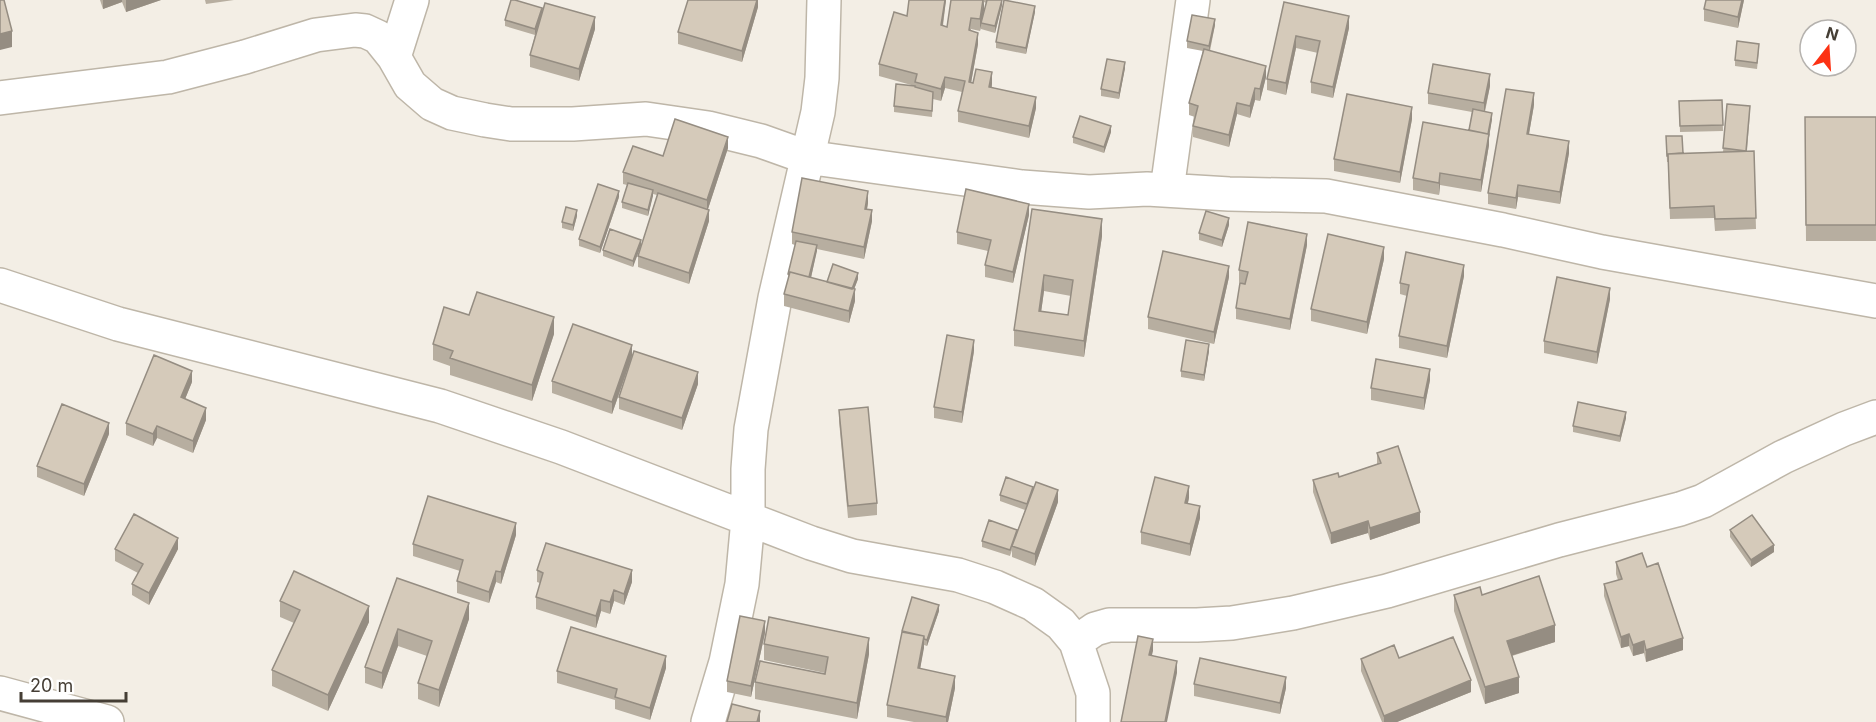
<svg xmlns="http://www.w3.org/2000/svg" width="1876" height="722" font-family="Inter,sans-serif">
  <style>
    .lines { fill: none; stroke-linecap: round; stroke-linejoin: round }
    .minor-casing { stroke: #beb6a8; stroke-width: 36 }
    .minor { stroke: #fff; stroke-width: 33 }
    .wall { fill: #b7aea0; fill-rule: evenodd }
    .shaded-wall { fill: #958d82 }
    .building { fill: #d5caba; stroke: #958d82; stroke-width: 1.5; fill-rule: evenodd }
  </style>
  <rect width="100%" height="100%" fill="#f3eee5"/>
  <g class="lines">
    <g class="minor-casing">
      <path id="minor" d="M394,57L412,0
        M0,98L168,77L245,57L316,35L355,30L365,31L378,37L394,57L410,85L432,104L452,113L485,120L511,124H573L646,119L708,128L761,141L806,157L1022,187L1089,192L1147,189L1229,194L1326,196L1503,230L1602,252L1876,301
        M1167,190L1193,0
        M0,285L118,324L440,406L561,447L811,543L852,556L958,575L995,587L1033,604L1061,624L1076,642L1093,693V722
        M1076,642L1095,629L1109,625H1197L1232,623L1293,613L1387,591L1559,540L1680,509L1703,501L1783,457L1844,429L1876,417
        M0,693L107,722
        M708,722L726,662L742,584L748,519V469L751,429L775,298L818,112L822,78L824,0"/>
    </g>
    <use href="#minor" class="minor"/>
  </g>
  <path class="wall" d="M100,0H161L126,12L122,2L103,9Z
    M205,0H234L206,4Z
    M758,0V7L742,62L678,44V32Z
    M946,0L943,26L947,27L951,0H1002V5L995,33L981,29V23L980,31L971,29V31L978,44L971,83L992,84V87L1036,108L1029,138L958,122V111L962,92L945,88L941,101L933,99L932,117L894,112V106L915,86L879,76V64ZM984,2L986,3L982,21L984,10Z
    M1744,0L1738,28L1704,21V9Z
    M1284,2L1349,28L1333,98L1311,93V82L1318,53L1296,48L1286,95L1267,90V79Z
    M1035,12L1026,54L996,48V42Z
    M505,20L595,29L579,81L530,67V55L535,35L505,26Z
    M1215,25L1210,51L1266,77L1260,101L1255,100L1250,118L1237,114L1229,147L1193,137V126L1195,117L1189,115V103L1203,51L1187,48V41Z
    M1759,50L1757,69L1735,66V60Z
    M1125,68L1119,99L1101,96V89Z
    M1490,86L1485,112L1492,119L1489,137V145L1481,192L1440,185L1439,195L1413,190V178L1469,130L1472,112L1428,104V93Z
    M1722,100L1723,131L1680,132L1679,101Z
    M1727,104L1750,112L1747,151H1754L1756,229L1715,231L1714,218L1670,219L1668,162H1667L1666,136L1683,153L1723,152Z
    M1534,105L1529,134L1569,153L1560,204L1518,197L1516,209L1488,204V193Z
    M1805,117H1876V241H1806Z
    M1412,119L1400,183L1334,171V159Z
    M1111,132L1104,153L1073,143V137Z
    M728,148L708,209L709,221L689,284L638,267V256L657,195L653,194L648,216L622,208V202L627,185L623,184V172L663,156Z
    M619,197L600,253L579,246V239Z
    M868,203L867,209L872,221L864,259L817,249L811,278L827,282L858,279L854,289L855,301L849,323L784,306V294L788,280V274L795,245L792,244V232Z
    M1032,209L1102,236L1084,357L1014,346V330ZM1044,291L1071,296L1068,315L1041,312Z
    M1029,215L1013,283L985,277V265L988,251L957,244V232Z
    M577,216L573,231L562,228V222Z
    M1229,225L1222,247L1199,240V233Z
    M641,240L633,267L603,256V250Z
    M1307,245L1290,330L1236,319V308L1245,284L1239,282V270Z
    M1384,259L1367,334L1311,321V309Z
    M1464,276L1447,358L1399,348V336L1407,296L1400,294V283Z
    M1229,277L1214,344L1148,329V317Z
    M1610,299L1597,364L1544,353V341Z
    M469,315L554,334L532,401L450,375V366L433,360V344Z
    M974,351L962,423L934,418V407Z
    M1209,351L1204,381L1181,377V371Z
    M632,356L698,384L682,430L619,409V397L631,360L612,414L552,393V381Z
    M1430,380L1424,410L1371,400V388Z
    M192,382L185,399L206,420L193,453L157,438L153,446L126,435V423Z
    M839,410L877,503V515L848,518L839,421Z
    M1626,418L1620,442L1573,432V426Z
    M109,434L84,496L37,477V466Z
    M1377,453L1420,523L1370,540L1368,533L1331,544L1313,492V480L1339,477L1377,464Z
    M1033,490L1058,502L1035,566L1012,557V550L1010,556L982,547V541L1017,533L1025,510L1000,501V495Z
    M1189,498L1188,503L1200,518L1190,556L1141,544V532Z
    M1730,530L1774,552L1751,567L1730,537Z
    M516,535L501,584L496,582L489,603L457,593V581L460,571L413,556V544Z
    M115,549H178L149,605L132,595V584L138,573L115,561Z
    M1616,562L1647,567L1683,650L1646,662L1644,653L1633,656L1629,646L1621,648L1604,596V584L1618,580L1616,574Z
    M537,570L632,582L624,605L614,601L610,614L601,611L596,628L536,609V597L540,583L537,582Z
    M397,578L469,619L439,707L418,699V683L427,656L398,646L382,689L365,683V667Z
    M1454,595H1482L1555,642L1512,656L1519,693L1485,704L1454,611Z
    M280,601L369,622L328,711L272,686V670L294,623L280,617Z
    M939,611L927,646L924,645L920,669L955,688L948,722H914L887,717V705L902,631Z
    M765,633L751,697L727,692V681Z
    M764,644L869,654L857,719L755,699V682L825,674V673L764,660Z
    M1361,659L1471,692L1397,722H1382L1361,671Z
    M666,668L650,720L615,709V700L557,683V671Z
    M1194,684L1286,688L1280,714L1194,696Z"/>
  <path class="shaded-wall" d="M103,0H122V2L103,9Z
    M126,0H161L126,12Z
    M757,0H758V7L742,62V51Z
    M945,0H946L941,37V25Z
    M984,0V10L980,31V19Z
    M1002,0V5L995,33V26Z
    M1742,0H1744L1738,28V17Z
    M1035,6V12L1026,54V48Z
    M542,8V15L535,35V29Z
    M1349,16V28L1333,98V87Z
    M595,17V29L579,81V69Z
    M1215,19V25L1209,52V46Z
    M12,31V47L0,50V34Z
    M978,33V44L969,94V82Z
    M1296,36V48L1286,95V83Z
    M1125,62V68L1119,99V93Z
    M1266,66V77L1260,101V89Z
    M992,72V84L989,99V87Z
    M1490,74V86L1484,114V103Z
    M945,77V88L941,101V89Z
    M1255,88V100L1250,118V106Z
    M1534,93V105L1527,145V134Z
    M1036,97V108L1029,138V126Z
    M1237,103V114L1229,147V135Z
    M1412,107V119L1400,183V172Z
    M1492,113V119L1489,137V145L1481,192V180Z
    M1111,126V132L1104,153V147Z
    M728,137V148L707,212V200Z
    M1569,141V153L1560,204V192Z
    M1440,173V185L1439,195V183Z
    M1518,185V197L1516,209V198Z
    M653,190V196L648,216V210Z
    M619,191V197L600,253V247Z
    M868,191V203L865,220V209Z
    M1029,204V215L1013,283V272Z
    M577,210V216L573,231V225Z
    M709,210V221L689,284V273Z
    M872,210V221L864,259V247Z
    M1229,218V225L1222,247V240Z
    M1102,219V236L1084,357V341Z
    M1307,234V245L1290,330V319Z
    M641,240V246L633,267V261Z
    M817,245V251L809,286V279Z
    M1384,247V259L1367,334V322Z
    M1464,265V276L1447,358V346Z
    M1229,266V277L1214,344V332Z
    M858,273V279L850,300V293Z
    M1044,275V291L1039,327V311Z
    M1610,288V299L1597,364V352Z
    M855,289V301L849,323V311Z
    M554,317V334L532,401V385Z
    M974,340V351L962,423V412Z
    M1209,344V351L1204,381V375Z
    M632,345V356L612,414V402Z
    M1430,369V380L1424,410V398Z
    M192,371V382L181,409V397Z
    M698,372V384L682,430V418Z
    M206,408V420L193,453V441Z
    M1626,412V418L1620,442V436Z
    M109,423V434L84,496V484Z
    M157,426V438L153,446V434Z
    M1189,486V498L1185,514V503Z
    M1058,490V502L1035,566V554Z
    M1200,506V518L1190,556V544Z
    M1420,512V523L1370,540V528Z
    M1368,521V533L1331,544V533Z
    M516,523V535L501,584V572Z
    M178,538V549L149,605V593Z
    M1774,545V552L1751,567V560Z
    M632,570V582L624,605V594Z
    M496,571V582L489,603V592Z
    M614,590V601L610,614V602Z
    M601,600V611L596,628V616Z
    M469,603V619L439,707V690Z
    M939,605V611L927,646V640Z
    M369,606V622L328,711V695Z
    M765,621V633L751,697V686Z
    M1555,625V642L1507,657V641Z
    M398,629V646L382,689V673Z
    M1629,634V646L1621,648V637Z
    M924,636V648L918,680V668Z
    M869,638V654L857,719V703Z
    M1683,638V650L1646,662V650Z
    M1153,639V651L1149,667V655Z
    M1644,641V653L1633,656V645Z
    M666,656V668L650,720V708Z
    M1177,661V673L1167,722H1165Z
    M955,676V688L948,722H946V717Z
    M1286,677V688L1280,714V703Z
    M1519,677V693L1485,704V687Z
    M1471,680V692L1397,722H1384V716Z
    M760,711V722H757Z"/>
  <path class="building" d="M0,0H4L12,31L0,34Z
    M511,0H515L542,8L535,29L505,20Z
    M688,0H757L742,51L678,32Z
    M909,0H945L941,25L947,27L951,0H983L980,19L971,18L969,30L978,33L969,82L973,83L976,69L992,72L989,87L1036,97L1029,126L958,111L965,81L945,77L941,89L915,82L917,74L879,64L894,12L907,16Z
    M987,0H1002L995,26L981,23Z
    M1004,0L1035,6L1026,48L996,42Z
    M1706,0H1742L1738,17L1704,9Z
    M1284,2L1349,16L1333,87L1311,82L1320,41L1296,36L1286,83L1267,79Z
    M545,3L595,17L579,69L530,55Z
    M1192,15L1215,19L1209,46L1187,41Z
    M1737,41L1759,44L1757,63L1735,60Z
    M1204,49L1266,66L1260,89L1255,88L1250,106L1237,103L1229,135L1193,126L1198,106L1189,103Z
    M1107,59L1125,62L1119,93L1101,89Z
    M1433,64L1490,74L1484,103L1428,93Z
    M896,84L915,86V87L933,92L932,111L894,106Z
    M1506,89L1534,93L1527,134L1569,141L1560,192L1518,185L1516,198L1488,193Z
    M1347,94L1412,107L1400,172L1334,159Z
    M1722,100L1723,125L1680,126L1679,101Z
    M1727,104L1750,106L1746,151L1723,148Z
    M1473,109L1492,113L1488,134L1469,130Z
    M1080,116L1111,126L1104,147L1073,137Z
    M1805,117H1876V225H1806Z
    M675,119L728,137L707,200L623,172L633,146L663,156Z
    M1423,122L1489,134L1481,180L1440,173L1439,183L1413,178Z
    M1666,136H1682L1683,153L1668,154V156H1667Z
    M1754,151L1756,218L1715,219L1714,206L1670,208L1668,154Z
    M802,178L868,191L865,209L872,210L864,247L792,232Z
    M628,183L653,190L648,210L622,202Z
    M598,184L619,191L600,247L579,239Z
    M966,189L1029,204L1013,272L985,265L991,240L957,232Z
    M658,193L709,210L689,273L638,256Z
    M566,207L577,210L573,225L562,222Z
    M1032,209L1102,219L1084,341L1014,330ZM1044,275L1073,280L1068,315L1039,311Z
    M1206,211L1229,218L1222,240L1199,233Z
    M1248,222L1307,234L1290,319L1236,308L1240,283L1245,284L1248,272L1239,270Z
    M610,229L641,240L633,261L603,250Z
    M1328,234L1384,247L1367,322L1311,309Z
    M796,241L817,245L809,277L790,272L789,275L788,274Z
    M1163,251L1229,266L1214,332L1148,317Z
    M1406,252L1464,265L1447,346L1399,336L1409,285L1400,283Z
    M833,264L858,273L852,289L827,282Z
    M790,272L855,289L849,311L784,294Z
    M1557,277L1610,288L1597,352L1544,341Z
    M477,292L554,317L532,385L450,358L453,351L433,344L444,307L469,315Z
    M573,324L632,345L612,402L552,381Z
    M947,335L974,340L962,412L934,407Z
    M1186,340L1209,344L1204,375L1181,371Z
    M634,351L698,372L682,418L619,397Z
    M154,355L192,371L181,397L206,408L193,441L157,426L153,434L126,423Z
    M1376,359L1430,369L1424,398L1371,388Z
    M1578,402L1626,412L1620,436L1573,426Z
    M62,404L109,423L84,484L37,466Z
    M868,407L877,503L848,506L839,410Z
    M1398,446L1420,512L1370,528L1368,521L1331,533L1313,480L1338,473L1339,477L1381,463L1377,453Z
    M1006,477L1033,487L1027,504L1000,495Z
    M1155,477L1189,486L1185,503L1200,506L1190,544L1141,532Z
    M1036,482L1058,490L1035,554L1012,546Z
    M428,496L516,523L501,572L496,571L489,592L457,581L463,560L413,544Z
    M134,514L178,538L149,593L132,584L143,564L115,549Z
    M1752,515L1774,545L1751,560L1730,530Z
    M989,520L1017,530L1010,550L982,541Z
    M546,543L632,570L624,594L614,590L610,602L601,600L596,616L536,597L543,573L537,570Z
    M1642,553L1647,567L1658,563L1683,638L1646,650L1644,641L1633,645L1629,634L1621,637L1604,584L1622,579L1616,562Z
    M294,571L369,606L328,695L272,670L300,610L280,601Z
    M1539,576L1555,625L1507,641L1519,677L1485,687L1454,595L1480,587L1482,595Z
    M397,578L469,603L439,690L418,683L432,641L398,629L382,673L365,667Z
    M912,597L939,605L927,640L924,639V636L902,631Z
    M740,616L765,621L751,686L727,681Z
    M769,617L869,638L857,703L755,682L760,661L825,674L828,657L764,644Z
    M571,627L666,656L650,708L615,697L617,689L557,671Z
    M902,632L924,636L918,668L955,676L946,717L887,705Z
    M1138,636L1153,639L1149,655L1177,661L1165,722H1121Z
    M1453,637L1471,680L1384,716L1361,659L1394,645L1399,658Z
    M1200,658L1286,677L1280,703L1194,684Z
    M732,704L760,711L757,722H727Z"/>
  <g transform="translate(1828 48) rotate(17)"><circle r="28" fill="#ffffff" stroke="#b5b2ae" stroke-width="1.5"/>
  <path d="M0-4.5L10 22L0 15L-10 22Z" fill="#fc3113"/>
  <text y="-9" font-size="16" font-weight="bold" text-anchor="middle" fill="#453e35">N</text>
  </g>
  <path d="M21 692v9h105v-9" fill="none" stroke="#453e35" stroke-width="3"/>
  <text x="30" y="692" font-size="18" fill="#453e35" stroke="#ffffff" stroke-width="4.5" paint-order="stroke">20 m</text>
</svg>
